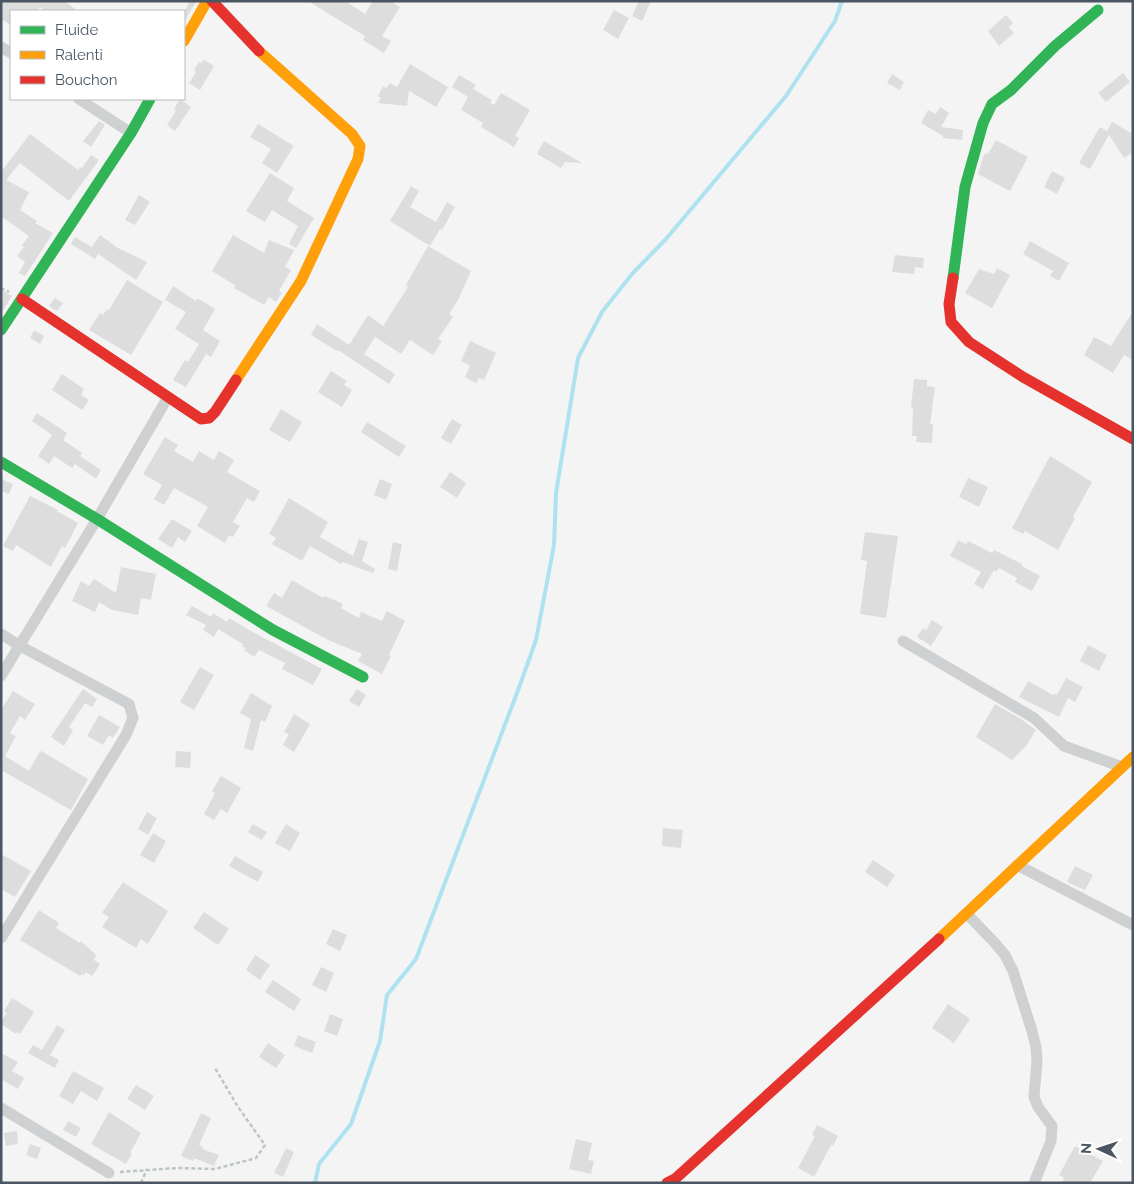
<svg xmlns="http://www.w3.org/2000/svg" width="1134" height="1184" font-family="Raleway,sans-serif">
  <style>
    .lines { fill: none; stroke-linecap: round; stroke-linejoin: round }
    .stream { stroke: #aee2f0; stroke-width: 4 }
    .building { fill: #ddddde }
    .path { stroke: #bcc7c4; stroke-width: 2.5; stroke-dasharray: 4 2.5; stroke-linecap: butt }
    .street { stroke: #ced0d2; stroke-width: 11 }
    .fast { stroke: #30b455; stroke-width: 11 }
    .slow { stroke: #ff9f0a; stroke-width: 11 }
    .jam { stroke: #e5322d; stroke-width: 11 }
  </style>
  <rect width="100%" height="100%" fill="#f4f4f4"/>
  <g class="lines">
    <path class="stream" d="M315,1183L319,1164L351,1124L380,1041L387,995L416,959L520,685L536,640L554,545L556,493L578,358L602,312L632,274L666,239L786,96L835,21L842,1"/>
  </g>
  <path class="building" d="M4,1H64L78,11H46L40,7L37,11H11V25L1,19V5Z
    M190,1H196L184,23V12Z
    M308,1H345L365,14L373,1H390L400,7L382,36L391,41L384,53L363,40L365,36Z
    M639,1H651L642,21L632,16Z
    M614,10L629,18L618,39L603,30Z
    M1006,15L1013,23L1009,27L1014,33L999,46L988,31Z
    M204,60L214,66L200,90L189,83L196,72L194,70L199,62L202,63Z
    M410,64L448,87L436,107L409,91L407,106L378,103L381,98L378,96L383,86L386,88L390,83L397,87Z
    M1123,73L1130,82L1106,102L1098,93Z
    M892,74L904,82L900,90L887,83Z
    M459,75L476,85L473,89L492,100L490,103L494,105L501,93L530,110L515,136L519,138L514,147L481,127L483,123L461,110L468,97L452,87Z
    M180,99L191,107L175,131L167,125L176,111L174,109Z
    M940,107L949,113L941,127L963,130L962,140L943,138V136L921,123L928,110L936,114Z
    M99,121L105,125L91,147L83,141Z
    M1112,122L1133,134V152L1124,158L1109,135L1090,169L1079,163L1100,127L1107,131Z
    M258,124L294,146L277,173L262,163L271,149L250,137Z
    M30,134L78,170L80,167L82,168L91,155L99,160L69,201L20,163L6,180L29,192L20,210L37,221L35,223L53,233L25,276L19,273L25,262L17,256L24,247L22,245L29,236L1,216V172Z
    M996,140L1028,157L1010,191L978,174L983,157L986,153L988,154Z
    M544,141L582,163L565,162L561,168L537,154Z
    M1052,171L1065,178L1057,194L1044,187Z
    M270,173L294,188L287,201L314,218L296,248L289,244L298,226L272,210L265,222L246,211Z
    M411,186L419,191L410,207L436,222L447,202L455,207L442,230L440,229L430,246L390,221Z
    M139,195L150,202L135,225L125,220Z
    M100,235L118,248L147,262L136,280L98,254L95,259L71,244L75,237L92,247Z
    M233,235L264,253L269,240L294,250L285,267L291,270L279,291L282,293L276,302L269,297L264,305L234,288L236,286L212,271Z
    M1030,241L1069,263L1059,281L1050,276L1053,271L1023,254Z
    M428,246L471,271L458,300L449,314L453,317L438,339L442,341L433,355L410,340L401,354L375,337L364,354L395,374L389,384L338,350L337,351L311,335L317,324L349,345L368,315L383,326L408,287L406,285Z
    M895,255L924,258L923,268L915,267L914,274L892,272Z
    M997,268L1010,275L992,308L965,293L979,269L994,274Z
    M127,280L163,302L131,355L89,330L100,313L103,315L107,309L109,310Z
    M173,286L196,301L197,298L215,309L203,330L220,341L211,357L206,354L186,387L173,380L185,360L188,362L199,344L175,329L186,312L165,300Z
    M1,290L12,296L1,313Z
    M55,298L63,303L57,311L49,306Z
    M1133,311V360L1124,355L1113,373L1084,355L1094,337L1111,346Z
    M34,330L44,336L40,344L30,338Z
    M470,341L496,353L484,380L479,378L476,383L465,377L470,366L461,361Z
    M331,371L347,381L344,385L352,390L342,407L318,392Z
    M62,374L84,389L81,395L89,400L82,410L52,390Z
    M914,379L927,380V386L935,387L930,424H933L932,443L916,442L917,436H912L913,408L911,407Z
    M281,409L302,422L290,442L269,430Z
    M37,413L67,433L63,440L82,453L80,456L101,470L96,479L75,464L72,468L54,456L49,464L38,456L52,435L32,421Z
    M452,419L462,425L451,444L441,438Z
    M367,422L406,446L399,457L361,432Z
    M165,437L178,445L174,451L193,462L199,451L214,460L219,451L234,460L227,472L260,491L254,502L247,498L233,522L240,526L233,537L229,535L225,543L197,526L208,507L174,488L164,505L154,499L162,485L143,474Z
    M1050,456L1092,482L1073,517L1075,518L1058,550L1025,531L1023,534L1012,528Z
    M450,472L466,483L457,498L440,487Z
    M968,478L988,487L979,507L959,497Z
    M1,479L13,484L9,494L1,491Z
    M380,479L392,484L386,500L374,495Z
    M30,496L58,510L57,511L78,523L65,548L62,546L51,567L16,545L13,551L3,546Z
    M289,498L328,522L320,537L353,556L359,539L368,542L362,561L375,569L373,573L342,562L341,564L310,546L302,561L272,544L276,538L269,534Z
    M172,519L192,531L185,542L178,537L172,548L158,539Z
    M865,532L898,536L886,618L860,614L867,561L861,560Z
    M958,540L966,544L968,541L992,553L994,550L1022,564V566L1040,576L1032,591L1015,582L1017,578L999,568L996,572L994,570L983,589L974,584L981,572L950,556Z
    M393,542L402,544L397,571L388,569Z
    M121,567L156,574L151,600L141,598L138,615L112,610L99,602L95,612L72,601L81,581L89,586L94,579L116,593Z
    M292,580L323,598L325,596L343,604L341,608L359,618L361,612L382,621L387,611L405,621L389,655L391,656L382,674L358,661L362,654L328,640L266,606L274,593L282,598Z
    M192,606L211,617L213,613L227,622L229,618L251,631L322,669L313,685L282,669L285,663L259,650L254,657L244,650L245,648L242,646L243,644L218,629L214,637L203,630L206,625L186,615Z
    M932,620L943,627L931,646L917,637L923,628L926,630Z
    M1088,645L1107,655L1099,671L1080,661Z
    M200,667L214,675L194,710L180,702Z
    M1066,678L1083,687L1075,702L1068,698L1059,717L1019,697L1028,681L1053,695L1054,693L1057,695Z
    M83,689L97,699L92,707L85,703L69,727L73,730L64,746L51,737Z
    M357,689L366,695L359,707L349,701Z
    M13,691L35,704L25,720L20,716L10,733L16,736L5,756L29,771L40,751L43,752L88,779L71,810L1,770V710Z
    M251,693L272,706L265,722L261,720L253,751L244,748L251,719L240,713Z
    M995,704L1021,719L1036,730L1026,746L1012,760L976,737Z
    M294,714L310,724L294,752L283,745L289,734L284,732Z
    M99,715L120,727L113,738L109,735L103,745L87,736Z
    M176,751L191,752L190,768L175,767Z
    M221,776L241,788L227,813L221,809L214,820L204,814L215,793L212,791Z
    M147,812L157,818L148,835L138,829Z
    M253,824L267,832L262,840L248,832Z
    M286,824L300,833L290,851L275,843Z
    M663,828L683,830L681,848L662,846Z
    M153,833L166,841L154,863L140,855Z
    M1,854L31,871L15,897L1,889Z
    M235,856L263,872L258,882L229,866Z
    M873,860L895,875L887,887L865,872Z
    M1075,866L1093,875L1085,890L1067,882Z
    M123,882L168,911L148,944L141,939L136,948L102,927L109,917L102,913Z
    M39,910L59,923L56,928L80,943L81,941L96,955L94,960L100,964L92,976L86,972L84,975L82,974L80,976L20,940Z
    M204,912L229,929L218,945L193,928Z
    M333,929L347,935L340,951L326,944Z
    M255,955L270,965L260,980L246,970Z
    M321,967L334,973L326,992L312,985Z
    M273,980L301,999L294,1011L265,992Z
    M12,998L34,1012L20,1034L17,1032L16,1034L1,1024V1021L7,1013L4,1011Z
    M948,1004L970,1019L954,1043L932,1028Z
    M330,1014L343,1019L337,1036L324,1031Z
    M57,1025L65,1030L50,1055L59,1060L55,1068L28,1053L33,1045L42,1050Z
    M298,1035L316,1042L312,1053L294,1046Z
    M268,1043L285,1055L276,1068L259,1057Z
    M1,1053L18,1062L12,1071L24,1078L18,1089L1,1079Z
    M73,1071L104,1088L97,1101L81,1091L73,1104L59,1096Z
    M136,1085L154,1096L145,1110L127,1099Z
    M109,1112L141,1133L130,1153L132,1154L126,1164L91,1144Z
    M201,1113L211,1118L199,1145L203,1147L202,1149L219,1155L214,1166L194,1158L193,1161L181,1156Z
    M68,1121L81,1128L76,1137L63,1130Z
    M817,1125L838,1136L833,1146L831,1145L814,1177L798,1168L815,1136L812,1135Z
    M17,1131L18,1144L6,1146L4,1133Z
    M576,1139L592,1143L588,1160L594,1161L591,1174L569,1169Z
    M30,1144L41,1148L37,1159L26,1155Z
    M1075,1146L1103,1161L1090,1183H1062L1064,1178L1059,1175Z
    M286,1148L294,1152L283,1177L274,1173Z"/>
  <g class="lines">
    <path class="path" d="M1,288L9,292
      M120,1172L178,1168L215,1169L256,1158L265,1145L238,1107L215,1068
      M141,1183L147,1169"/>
    <path class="street" d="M1,47L11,53
      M79,99L131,133
      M1,634L20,646L129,704L133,718L126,735L1,938
      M903,641L1034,718L1064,746L1122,767
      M1,676L97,519L168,397
      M1017,865L1133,925
      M967,914L994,942L1005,955L1013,971L1032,1031L1036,1047L1037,1061L1034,1097L1038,1107L1052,1126L1051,1141L1034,1183
      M1,1108L109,1173"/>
    <path class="fast" d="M953,278L965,187L983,123L992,104L1011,90L1055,46L1098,10
      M1,330L131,133L150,99
      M1,462L97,519L273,630L363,677"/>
    <path class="slow" d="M184,41L207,1
      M236,380L301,281L358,159L360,146L352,134L259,51
      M939,939L1133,757"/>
    <path class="jam" d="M212,1L259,51
      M953,278L949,304L951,322L969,342L1023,377L1133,439
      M22,299L201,419L209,418L215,412L236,380
      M667,1183L675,1179L939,939"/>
  </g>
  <rect width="1134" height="1184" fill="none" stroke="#4a5661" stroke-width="5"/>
  <rect x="10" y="10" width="175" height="90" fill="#ffffff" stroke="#b7bbc0"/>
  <rect x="20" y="26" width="25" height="8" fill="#30b455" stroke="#b7bbc0"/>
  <text x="55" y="35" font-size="15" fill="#4a5661">Fluide</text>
  <rect x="20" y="51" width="25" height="8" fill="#ff9f0a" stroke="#b7bbc0"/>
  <text x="55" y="60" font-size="15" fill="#4a5661">Ralenti</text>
  <rect x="20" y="76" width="25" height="8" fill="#e5322d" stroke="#b7bbc0"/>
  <text x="55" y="85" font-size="15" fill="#4a5661">Bouchon</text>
  <g transform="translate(1099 1149) rotate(273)" stroke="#ffffff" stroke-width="4" paint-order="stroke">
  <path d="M0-4L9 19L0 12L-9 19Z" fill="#4a5661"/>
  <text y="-8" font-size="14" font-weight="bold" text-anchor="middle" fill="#4a5661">N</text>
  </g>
</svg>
